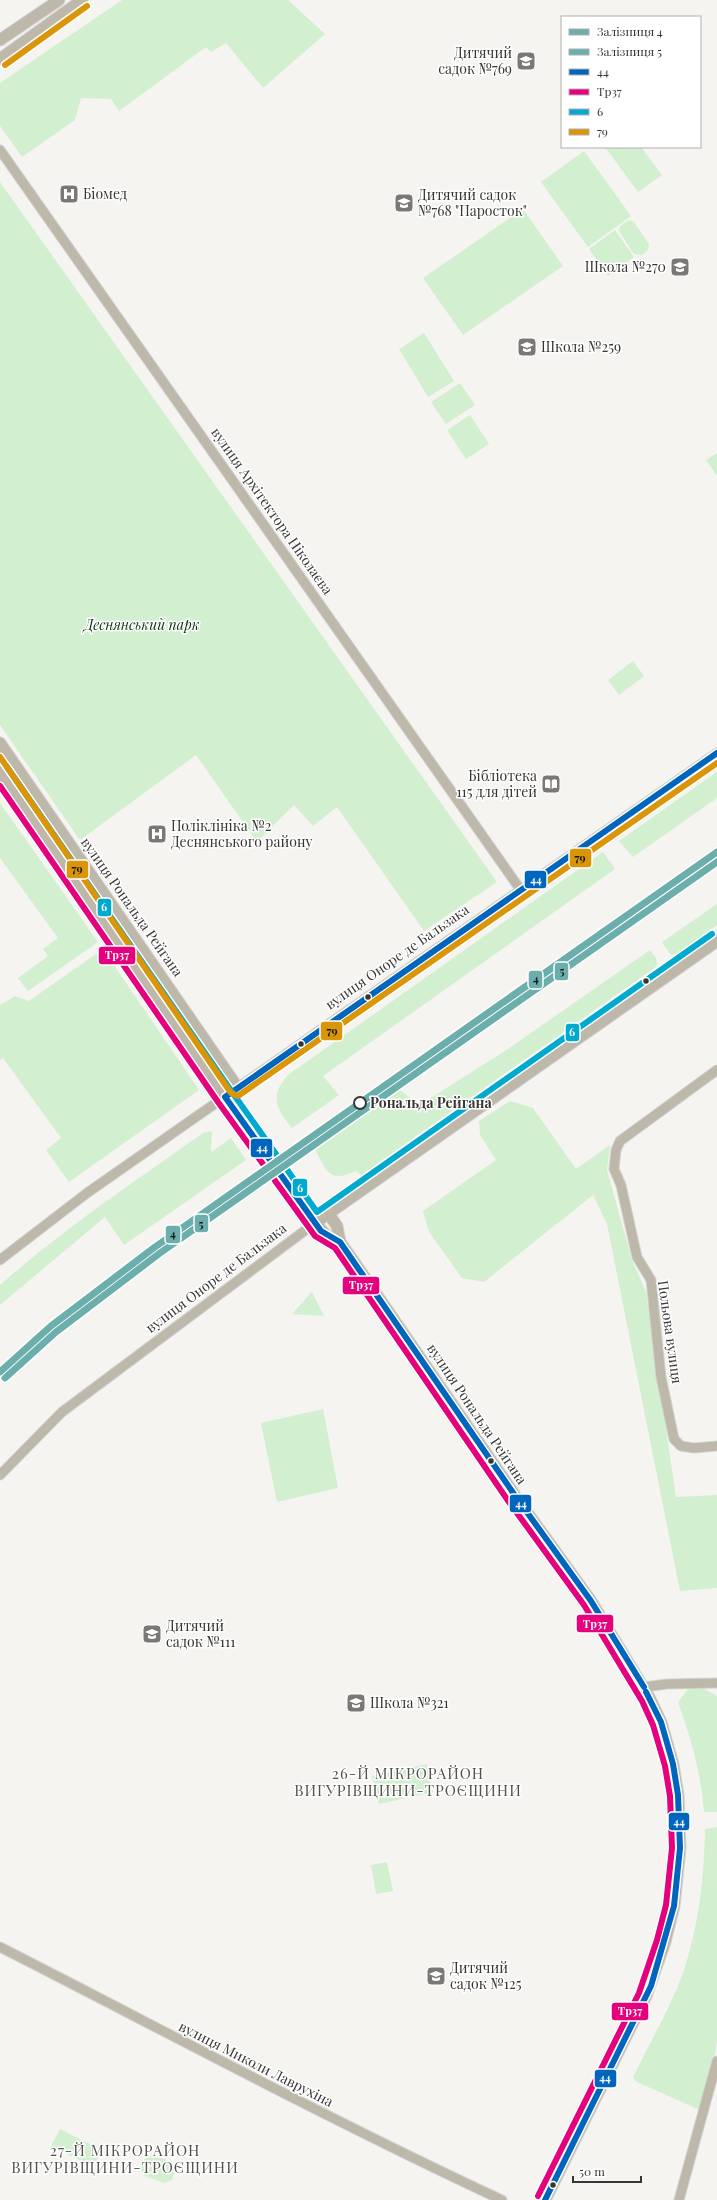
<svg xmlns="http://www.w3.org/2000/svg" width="717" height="2200" font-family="'Playfair Display',serif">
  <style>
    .green { fill: #d2efd0 }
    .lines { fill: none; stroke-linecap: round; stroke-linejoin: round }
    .minor-casing { stroke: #d2d2d0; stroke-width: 11 }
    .major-casing { stroke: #d2d2d0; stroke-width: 13 }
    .minor { stroke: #beb8aa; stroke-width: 9 }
    .major { stroke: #beb8ab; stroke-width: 11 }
    .bus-1-casing { stroke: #fff; stroke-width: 9 }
    .bus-2-casing { stroke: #fff; stroke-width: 9 }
    .bus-3-casing { stroke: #fff; stroke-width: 9 }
    .bus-4-casing { stroke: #fff; stroke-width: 9 }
    .bus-1 { stroke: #0065bd; stroke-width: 6 }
    .bus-2 { stroke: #e5007d; stroke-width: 6 }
    .bus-3 { stroke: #00a9ce; stroke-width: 6 }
    .bus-4 { stroke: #da9508; stroke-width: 6 }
    .rail-1-casing { stroke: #fff; stroke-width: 10 }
    .rail-2-casing { stroke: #fff; stroke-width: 10 }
    .rail-1 { stroke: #6baeab; stroke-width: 7 }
    .rail-2 { stroke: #6baeab; stroke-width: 7 }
    .bus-dot { fill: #373634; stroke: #fff; stroke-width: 1.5 }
    .stop-dot { fill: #fff; stroke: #373634; stroke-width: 2 }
    .labels { text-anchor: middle; stroke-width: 3; stroke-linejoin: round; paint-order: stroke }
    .poi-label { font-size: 14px; fill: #373634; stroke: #fff; text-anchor: start }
    .street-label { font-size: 14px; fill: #373634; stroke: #fff }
    .park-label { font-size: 14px; font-style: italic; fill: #09330e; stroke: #fff }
    .stop-label { font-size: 14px; font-weight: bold; fill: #373634; stroke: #fff; text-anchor: start }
    .neighbourhood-label { font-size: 15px; letter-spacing: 1px; fill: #53514d; stroke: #fff }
    .line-badge { stroke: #fff; stroke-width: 1.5 }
    .badge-label { font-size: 11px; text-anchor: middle; font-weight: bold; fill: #fff }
    .pale-badge-label { font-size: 11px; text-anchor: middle; font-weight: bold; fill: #111 }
  </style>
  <rect width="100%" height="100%" fill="#f5f4f1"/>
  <path class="green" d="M122,0H288L325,34L263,88L226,43L211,52L206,47L119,111L111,99L81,98L75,120L22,157L0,126V83Z
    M605,147H641L662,175L638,192Z
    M584,151L631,216L588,247L541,182Z
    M0,182L497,882L424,931L337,807L313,826L294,805L257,842L196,755L80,840L0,725Z
    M523,209L563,266L463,335L423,278Z
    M629,220L634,222L649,244L648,250L642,255L634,254L619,231L620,226Z
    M615,230L634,257L608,276L589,249Z
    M424,333L454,381L428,397L399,349Z
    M460,383L475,405L446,424L431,402Z
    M470,415L489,444L466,459L447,430Z
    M717,453V476L706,460Z
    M633,661L644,676L619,695L608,680Z
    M717,772V798L633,857L619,841Z
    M0,803L98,942L28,991L18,978L48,956L43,949L58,938L0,858Z
    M603,852L615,869L323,1076L339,1095L292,1128C276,1108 269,1096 288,1075Z
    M717,904V925L676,954L671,955L662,942Z
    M103,949L199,1090L69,1182L46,1150L61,1138L3,1058L0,1060V1005L15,996L29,1001Z
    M650,950L656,958L657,966L361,1175L356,1171C328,1184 326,1170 314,1147L400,1090L416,1103L421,1104L505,1051Z
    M510,1101L533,1108L576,1169L610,1145L607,1170L632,1260L646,1292L676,1497L717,1495V1588L680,1591L607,1224L593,1195L484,1282L462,1278L429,1232L423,1211L496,1160L480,1135L479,1121Z
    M212,1131L211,1152L231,1138L246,1160L124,1245L105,1217L0,1305V1285C63,1229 134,1182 203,1133Z
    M312,1292L324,1316L292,1314Z
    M323,1409L338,1488L277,1502L261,1423Z
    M689,1688H703L717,1696V1812H704C701,1773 691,1738 678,1702Z
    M427,1764L433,1792L379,1804L372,1776Z
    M717,1827V2040L714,2062L702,2111L637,2082L633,2078C649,2043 670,2009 683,1973C699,1926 704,1878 705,1829Z
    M387,1862L393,1891L376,1894L371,1865Z
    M60,2129L102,2150L93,2167L51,2146Z
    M152,2154L172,2162L175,2170L172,2180L164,2183L145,2176L140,2169L144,2160Z"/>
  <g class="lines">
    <g class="minor-casing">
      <path id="minor" d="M0,150L520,889
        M717,1070L620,1141L616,1150L614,1169L621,1185L637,1257L651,1280L661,1377L674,1439L681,1446L694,1448L717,1446
        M0,1260L87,1193L717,753
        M0,1475L62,1412L315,1223
        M644,1687L667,1684L717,1683
        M0,1947C167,2032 332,2121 502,2200
        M679,2200L717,2061"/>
    </g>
    <g class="major-casing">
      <path id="major" d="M0,40L59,0
        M0,59L82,0
        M0,743L238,1088
        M0,772L225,1097
        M328,1213L337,1226L340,1242
        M545,2200L646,1996L665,1942L674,1906L680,1848L678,1795L673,1764L661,1722L649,1697L591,1601L516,1497L352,1259L340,1242L327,1236L315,1223L717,941"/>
    </g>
    <use href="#minor" class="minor"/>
    <use href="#major" class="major"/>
    <g class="bus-1-casing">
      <path id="bus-1" d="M644,1687L591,1601L516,1497L340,1242L321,1231L225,1097L717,753
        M545,2200L651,1986L674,1906L680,1848L678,1795L673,1764L661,1722L646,1692"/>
    </g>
    <g class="bus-2-casing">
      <path id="bus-2" d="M0,786L218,1102L315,1236L335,1248L509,1502L584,1605L642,1701L653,1725L665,1766L670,1796L672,1848L666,1905L657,1940L639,1993L538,2196"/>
    </g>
    <g class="bus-3-casing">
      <path id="bus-3" d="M7,767L232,1092L317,1212L712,934"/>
    </g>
    <g class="bus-4-casing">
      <path id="bus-4" d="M5,65L87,6
        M0,757L231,1093L238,1096L717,763"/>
    </g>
    <use href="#bus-1" class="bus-1"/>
    <use href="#bus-2" class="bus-2"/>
    <use href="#bus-3" class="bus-3"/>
    <use href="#bus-4" class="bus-4"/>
    <g class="rail-1-casing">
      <path id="rail-1" d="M0,1372L51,1326L155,1247L717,852"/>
    </g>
    <g class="rail-2-casing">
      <path id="rail-2" d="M5,1378L56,1332L160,1253L717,862"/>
    </g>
    <use href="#rail-1" class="rail-1"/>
    <use href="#rail-2" class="rail-2"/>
  </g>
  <defs>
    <g id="school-square" transform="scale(1)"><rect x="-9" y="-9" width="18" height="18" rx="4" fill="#7a7876" stroke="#fff"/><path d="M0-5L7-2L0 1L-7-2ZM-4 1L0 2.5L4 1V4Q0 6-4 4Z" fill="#fff"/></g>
    <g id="hospital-square" transform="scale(1)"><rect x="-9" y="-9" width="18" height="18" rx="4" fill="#7a7876" stroke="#fff"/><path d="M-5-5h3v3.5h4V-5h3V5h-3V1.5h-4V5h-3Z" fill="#fff"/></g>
    <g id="library-square" transform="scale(1)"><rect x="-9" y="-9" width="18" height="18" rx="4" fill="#7a7876" stroke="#fff"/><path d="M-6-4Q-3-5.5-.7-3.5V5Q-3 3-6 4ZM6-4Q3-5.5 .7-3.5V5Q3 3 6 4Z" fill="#fff"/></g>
  </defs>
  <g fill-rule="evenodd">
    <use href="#school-square" x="526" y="61"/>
    <use href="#hospital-square" x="69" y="194"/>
    <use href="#school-square" x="404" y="203"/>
    <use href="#school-square" x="680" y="267"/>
    <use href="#school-square" x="527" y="347"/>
    <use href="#library-square" x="551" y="784"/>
    <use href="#hospital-square" x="157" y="834"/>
    <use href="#school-square" x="152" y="1634"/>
    <use href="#school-square" x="356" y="1703"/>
    <use href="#school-square" x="436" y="1976"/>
  </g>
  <g class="bus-dot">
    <circle cx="646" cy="981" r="3.5"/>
    <circle cx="368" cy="997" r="3.5"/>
    <circle cx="301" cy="1044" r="3.5"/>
    <circle cx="491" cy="1461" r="3.5"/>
    <circle cx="553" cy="2185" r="3.5"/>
  </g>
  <circle class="stop-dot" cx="360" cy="1103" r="6"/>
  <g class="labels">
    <g class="poi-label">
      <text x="512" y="58" text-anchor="end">Дитячий<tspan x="512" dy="16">садок №769</tspan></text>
      <text x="83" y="199">Біомед</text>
      <text x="418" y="200">Дитячий садок<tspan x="418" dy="16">№768 "Паросток"</tspan></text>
      <text x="666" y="272" text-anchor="end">Школа №270</text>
      <text x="541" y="352">Школа №259</text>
      <text x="537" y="781" text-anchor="end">Бібліотека<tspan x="537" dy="16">115 для дітей</tspan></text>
      <text x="171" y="831">Поліклініка №2<tspan x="171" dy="16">Деснянського району</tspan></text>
      <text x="166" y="1631">Дитячий<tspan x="166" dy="16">садок №111</tspan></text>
      <text x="370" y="1708">Школа №321</text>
      <text x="450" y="1973">Дитячий<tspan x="450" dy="16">садок №125</tspan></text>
    </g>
    <g class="street-label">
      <text transform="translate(272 511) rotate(55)" y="5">вулиця Архітектора Ніколаєва</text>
      <text transform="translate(132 907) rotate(55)" y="5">вулиця Рональда Рейгана</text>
      <text transform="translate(397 957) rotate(-35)" y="5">вулиця Оноре де Бальзака</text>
      <text transform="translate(216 1278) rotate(-37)" y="5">вулиця Оноре де Бальзака</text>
      <text transform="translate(670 1332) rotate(82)" y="5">Польова вулиця</text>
      <text transform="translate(477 1414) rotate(56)" y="5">вулиця Рональда Рейгана</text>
      <text transform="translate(256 2064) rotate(27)" y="5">вулиця Миколи Лаврухіна</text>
    </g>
    <g class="park-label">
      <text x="142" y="630">Деснянський парк</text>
    </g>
    <g class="stop-label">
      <text x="370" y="1108">Рональда Рейгана</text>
    </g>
    <g class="neighbourhood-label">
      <text x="408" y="1779">26-Й МІКРОРАЙОН<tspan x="408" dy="17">ВИГУРІВЩИНИ-ТРОЄЩИНИ</tspan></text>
      <text x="125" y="2156">27-Й МІКРОРАЙОН<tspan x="125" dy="17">ВИГУРІВЩИНИ-ТРОЄЩИНИ</tspan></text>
    </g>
  </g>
  <g class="line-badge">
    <rect x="569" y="848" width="23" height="20" rx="4" fill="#da9508"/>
    <rect x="66" y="860" width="23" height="19" rx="4" fill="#da9508"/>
    <rect x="524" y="870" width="23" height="19" rx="4" fill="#0065bd"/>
    <rect x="97" y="898" width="15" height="19" rx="4" fill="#00a9ce"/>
    <rect x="98" y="946" width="38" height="19" rx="4" fill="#e5007d"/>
    <rect x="554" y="962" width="15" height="19" rx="4" fill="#6baeab"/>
    <rect x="528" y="970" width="15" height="19" rx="4" fill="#6baeab"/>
    <rect x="320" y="1021" width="23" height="20" rx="4" fill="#da9508"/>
    <rect x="565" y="1023" width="15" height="19" rx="4" fill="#00a9ce"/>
    <rect x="250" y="1138" width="23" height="20" rx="4" fill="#0065bd"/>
    <rect x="292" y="1178" width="16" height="19" rx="4" fill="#00a9ce"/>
    <rect x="194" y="1214" width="15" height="19" rx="4" fill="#6baeab"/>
    <rect x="165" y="1225" width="16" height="19" rx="4" fill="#6baeab"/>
    <rect x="342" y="1276" width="38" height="19" rx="4" fill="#e5007d"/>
    <rect x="509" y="1494" width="23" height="19" rx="4" fill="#0065bd"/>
    <rect x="576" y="1614" width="38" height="19" rx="4" fill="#e5007d"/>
    <rect x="668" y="1812" width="22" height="19" rx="4" fill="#0065bd"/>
    <rect x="611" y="2002" width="38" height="19" rx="4" fill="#e5007d"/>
    <rect x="594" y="2069" width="23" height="19" rx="4" fill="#0065bd"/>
  </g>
  <g class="badge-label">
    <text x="536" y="884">44</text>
    <text x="104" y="911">6</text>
    <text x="117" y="959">Тр37</text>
    <text x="572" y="1036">6</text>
    <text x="262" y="1152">44</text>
    <text x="300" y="1192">6</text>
    <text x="361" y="1289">Тр37</text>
    <text x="521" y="1508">44</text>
    <text x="595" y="1628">Тр37</text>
    <text x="679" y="1826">44</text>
    <text x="630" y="2015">Тр37</text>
    <text x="605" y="2082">44</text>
  </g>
  <g class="pale-badge-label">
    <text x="580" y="862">79</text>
    <text x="77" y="873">79</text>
    <text x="562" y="975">5</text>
    <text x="536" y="983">4</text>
    <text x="332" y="1035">79</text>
    <text x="201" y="1228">5</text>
    <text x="173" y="1238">4</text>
  </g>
  <rect x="561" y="16" width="140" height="132" fill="#ffffff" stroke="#afafae"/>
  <rect x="569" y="29" width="20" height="6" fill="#6baeab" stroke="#afafae"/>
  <text x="597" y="36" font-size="12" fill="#373634">Залізниця 4</text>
  <rect x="569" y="49" width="20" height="6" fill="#6baeab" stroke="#afafae"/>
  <text x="597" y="56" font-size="12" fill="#373634">Залізниця 5</text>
  <rect x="569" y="69" width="20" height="6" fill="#0065bd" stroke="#afafae"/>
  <text x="597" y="76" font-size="12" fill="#373634">44</text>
  <rect x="569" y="89" width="20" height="6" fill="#e5007d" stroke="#afafae"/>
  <text x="597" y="96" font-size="12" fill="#373634">Тр37</text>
  <rect x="569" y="109" width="20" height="6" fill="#00a9ce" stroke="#afafae"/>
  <text x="597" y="116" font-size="12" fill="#373634">6</text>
  <rect x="569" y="129" width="20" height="6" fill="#da9508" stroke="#afafae"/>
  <text x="597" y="136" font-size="12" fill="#373634">79</text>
  <path d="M573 2176v6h68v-6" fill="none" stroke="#373634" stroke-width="2"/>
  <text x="579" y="2176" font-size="12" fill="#373634" stroke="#ffffff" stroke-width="3" paint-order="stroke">50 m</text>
</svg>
